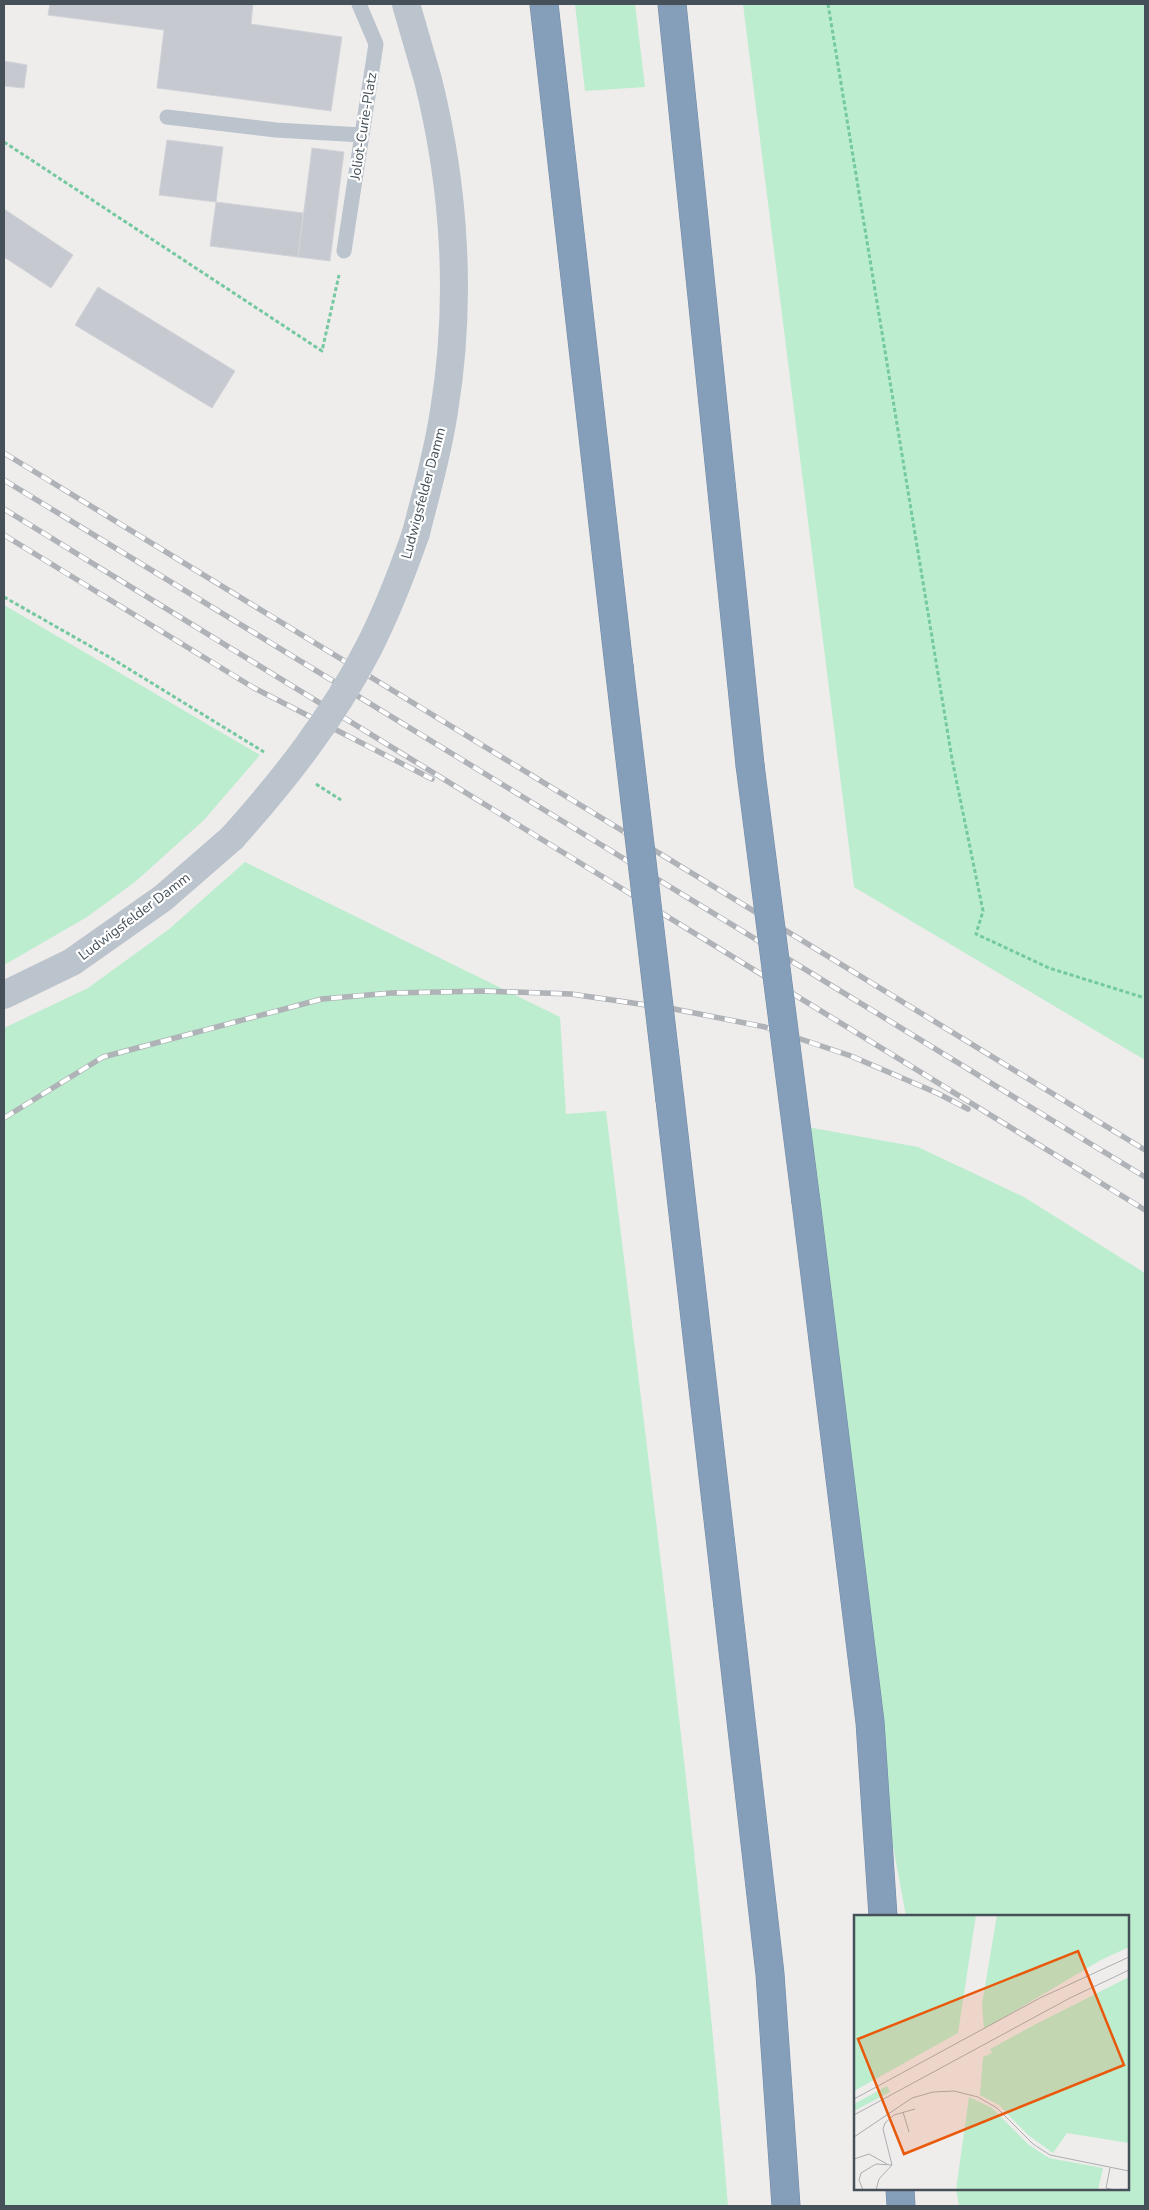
<svg xmlns="http://www.w3.org/2000/svg" width="1149" height="2210" font-family="'Nunito Sans',sans-serif">
  <style>
    .green { fill: #bbedce }
    .building { fill: #c6c9cf; stroke: #d0d3d8 }
    .lines { fill: none; stroke-linecap: round; stroke-linejoin: round }
    .motorway-casing { stroke: #708aa6; stroke-width: 29 }
    .path { stroke: #74c9a0; stroke-width: 3; stroke-dasharray: 4 2.5; stroke-linecap: butt }
    .service { stroke: #bbc4cc; stroke-width: 15 }
    .minor { stroke: #bbc4cc; stroke-width: 28 }
    .motorway { stroke: #859fba; stroke-width: 28 }
    .rail-casing { stroke: #afb2b7; stroke-width: 5.5 }
    .rail { stroke: #fff; stroke-width: 4; stroke-dasharray: 11; stroke-linecap: butt }
    .motorway-bridge-casing { stroke: #708aa6; stroke-width: 29; stroke-linecap: butt }
    .minor-bridge { stroke: #bbc4cc; stroke-width: 28 }
    .motorway-bridge { stroke: #859fba; stroke-width: 28 }
    .labels { text-anchor: middle; stroke-width: 4.5; stroke-linejoin: round; paint-order: stroke }
    .street-label { font-size: 14px; fill: #455059; stroke: #fff }
    .inset-road { fill: none; stroke: #abaeb1; stroke-width: 1 }
    .view { fill: #e8590c; fill-opacity: 0.15; stroke: #e8590c; stroke-width: 2.5 }
    .inset-edge { fill: none; stroke: #455059; stroke-width: 2.5 }
  </style>
  <rect width="100%" height="100%" fill="#efecec"/>
  <path class="green" d="M575,4H635L645,87L585,91Z
    M743,4H1145V1060L854,887Z
    M4,605L260,755L204,820L135,882L87,917L4,965Z
    M245,862L560,1017L566,1114L606,1111C650,1476 698,1840 728,2206H4V1028L88,988L168,930Z
    M796,1125L918,1147L1024,1197L1145,1273V2206H959L956,2189H1128V1916H906L870,1722Z"/>
  <path class="building" d="M50,4H253L251,24L342,37L331,111L157,88L164,30L48,15Z
    M4,61L27,65L24,88L4,86Z
    M167,140L223,147L216,202L159,195Z
    M312,148L344,152L330,261L298,257Z
    M216,202L303,213L298,257L210,246Z
    M4,209L73,255L51,288L4,257Z
    M98,287L235,371L212,408L75,325Z"/>
  <g class="lines">
    <g class="motorway-casing">
      <path id="motorway" d="M544,4L619,666
        M672,4L750,765
        M670,1100L770,1974L786,2206
        M806,1202L870,1722L883,1916
        M900,2189L901,2206"/>
    </g>
    <path class="path" d="M828,4L952,759L983,911L976,934L1049,968L1145,998
      M4,142L322,351L339,275
      M4,597L111,658L264,752
      M316,784L341,800"/>
    <path class="service" d="M167,117L276,130L362,135
      M344,251L376,44L359,4"/>
    <path class="minor" d="M406,4C413,29 421,55 428,80C455,188 462,302 444,411C438,453 426,493 416,533
      M4,995L72,962L163,898L232,838"/>
    <use href="#motorway" class="motorway"/>
    <g class="rail-casing">
      <path id="rail" d="M4,453L1145,1150
        M4,480L1145,1177
        M4,509L1145,1210
        M4,535L254,688L432,779
        M4,1118L103,1057L322,999L391,993L484,991L571,994L674,1009L765,1027L851,1056L937,1093L968,1109"/>
    </g>
    <use href="#rail" class="rail"/>
    <g class="motorway-bridge-casing">
      <path id="motorway-bridge" d="M619,666L670,1100
        M750,765L806,1202"/>
    </g>
    <path class="minor-bridge" d="M232,838C284,780 332,719 368,649C387,612 402,573 416,533"/>
    <use href="#motorway-bridge" class="motorway-bridge"/>
  </g>
  <g class="labels">
    <g class="street-label">
      <text transform="translate(363 126) rotate(-81)" y="5">Joliot-Curie-Platz</text>
      <text transform="translate(423 493) rotate(-75)" y="5">Ludwigsfelder Damm</text>
      <text transform="translate(134 916) rotate(-37)" y="5">Ludwigsfelder Damm</text>
    </g>
  </g>
  <g transform="translate(854 1915)">
    <rect width="275" height="275" fill="#efecec"/>
    <path d="M0,0H122L104,118L0,176ZM143,0H275V32L247,45L130,114L128,89ZM275,62V228L213,218L199,238L174,220L145,190L126,180L129,142L138,138L136,134L182,109ZM33,171L36,177L0,196V189ZM115,182L138,193L175,230L195,243L249,253L244,275H102Z" fill="#bbedce"/>
    <path class="inset-road" d="M0,184L186,83L275,42M49,197L55,217M0,200L216,83L275,55M0,222L58,183L79,177L100,176L124,182L143,193L179,229L196,240L275,256M0,244L15,239L33,249M256,253L252,273L260,275M9,275L5,265L7,258L22,249L38,250M22,275L25,264L38,250L29,214L31,208L40,200L61,194"/>
    <path class="view" d="M224,36L270,150L50,239L4,124Z"/>
    <rect width="275" height="275" class="inset-edge"/>
  </g>
  <rect width="1149" height="2210" fill="none" stroke="#455059" stroke-width="10"/>
</svg>
